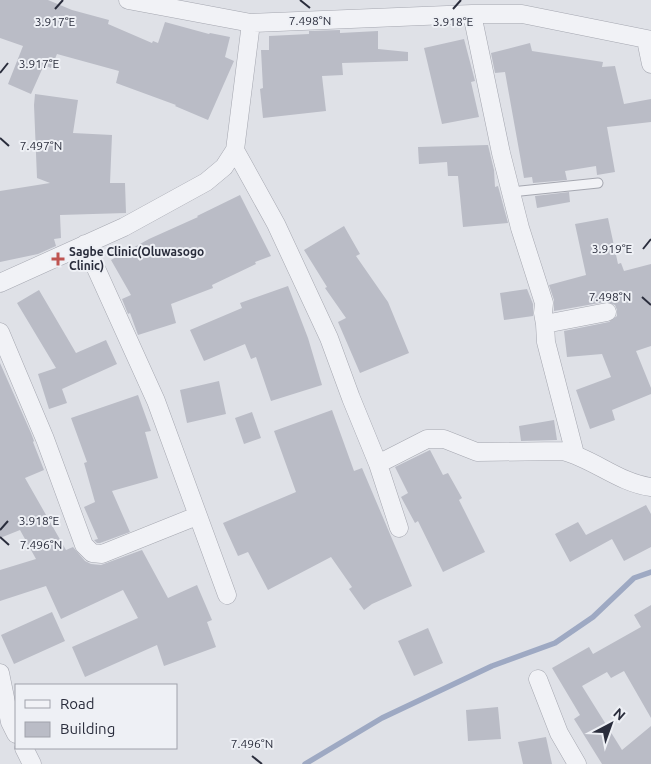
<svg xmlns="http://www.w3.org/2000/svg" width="651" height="764" font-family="Ubuntu,sans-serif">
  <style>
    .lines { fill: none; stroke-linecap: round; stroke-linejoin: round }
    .stream { stroke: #9ea9c3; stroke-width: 5.5 }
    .building { fill: #babcc6 }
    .service-casing { stroke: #a5a7b0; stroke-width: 11 }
    .minor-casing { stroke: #a5a7b0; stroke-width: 19 }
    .service { stroke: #f1f2f6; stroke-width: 9 }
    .minor { stroke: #f1f2f6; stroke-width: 18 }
    .ticks { fill: none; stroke: #2a2d3c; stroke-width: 2 }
    .poi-dot { fill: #bf5451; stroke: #eef0f5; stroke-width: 2 }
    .labels { text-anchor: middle; stroke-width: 4; stroke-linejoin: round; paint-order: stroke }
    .poi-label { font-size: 12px; font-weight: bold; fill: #2a2d3c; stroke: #eef0f5; text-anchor: start }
    .ticks-label { font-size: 12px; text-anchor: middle; fill: #2a2d3c; stroke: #eef0f5; stroke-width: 4; stroke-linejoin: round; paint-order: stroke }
  </style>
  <rect width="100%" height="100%" fill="#dfe1e7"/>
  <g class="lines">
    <path class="stream" d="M305,764L382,718L492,666L555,643L593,617L634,578L651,572"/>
  </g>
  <path class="building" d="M0,0H48L72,10L109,20L108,24L152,43L153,41L158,43L165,22L209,34L210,33L230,37L225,57L234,61L208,120L175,106L176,105L116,83L119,71L57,54L51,68L44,65L31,94L8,84L23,46L0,38Z
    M340,30V33L378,31V49L408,52V61L342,63L343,75L322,76L326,111L263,118L260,89L263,88L261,50H269V36L309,34V31Z
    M464,39L475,81L471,82L479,117L442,124L424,48Z
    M530,43L532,51L603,62L602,67L615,66L624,104L651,99V122L607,127L615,172L597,175L596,166L565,171L567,180L533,183L532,177L524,178L505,72L495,73L491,53Z
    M35,94L78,100L73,133L112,135L110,183H125L126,213L60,215L61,238L54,239L56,246L38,254L0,262V191L50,183L37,178L34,105Z
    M488,145L494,170L495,187L498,186L508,223L463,227L458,176H448L447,162L419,164L418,147Z
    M569,192L570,202L537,208L535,196Z
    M240,195L271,256L255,262L256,264L212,285L213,288L171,304L176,323L138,335L130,313L128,314L122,299L131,295L111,260L149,239L198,217L197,216Z
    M608,218L618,264L621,263L624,271L651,264V346L636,351L651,388V394L612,410L615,420L590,429L576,390L611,377L602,354L567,357L564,331L609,322L617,316V310L615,305L605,302L554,311V300L549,285L586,275L575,224Z
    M344,226L360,254L356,256L388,302L409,353L360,373L338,322L346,318L325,288L327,287L304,250Z
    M288,286L308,338L322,385L271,401L256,357L251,359L245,344L204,361L190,330L242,308L240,303Z
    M527,289L533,304V316L504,320L500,293Z
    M39,290L76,353L106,340L117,364L62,389L67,403L49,409L38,374L56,368L17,303Z
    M0,363L31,433L34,441L33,442L44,470L25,478L66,550L73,547L85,561L91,564L101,565L142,550L168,598L197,585L212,620L207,622L216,647L164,666L157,645L85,677L72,647L138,618L123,590L61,619L46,586L0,601V570L36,559L20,530L0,538Z
    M219,381L226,414L187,423L180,390Z
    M138,395L151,431L145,432L158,478L112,491L130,532L100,543H97L94,540L98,539L84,507L95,502L84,463L87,462L71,418Z
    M332,410L354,471L362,468L412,586L372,604L364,610L349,589L352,587L331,557L268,590L248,552L238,556L223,523L296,492L274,431Z
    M252,412L261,438L244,444L235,418Z
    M554,420L557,440L521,441L519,426Z
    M430,450L443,475L448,473L462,498L459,500L485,552L443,572L418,521L415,523L401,497L408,493L395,467Z
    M646,505L651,514V547L624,561L612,539L570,562L555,534L578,522L586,535Z
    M651,605V718L624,671L611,678L607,672L582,686L622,750L651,726V764H602L574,719L580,715L552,668L589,647L593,654L641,627L634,615Z
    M52,612L65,641L14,664L1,635Z
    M428,628L443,663L414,676L398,641Z
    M498,707L501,739L468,741L466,710Z
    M546,737L552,764H523L518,742Z"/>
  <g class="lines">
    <g class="service-casing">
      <path id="service" d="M511,192L598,183"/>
    </g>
    <g class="minor-casing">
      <path id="minor" d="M128,0L251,23L472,14H522L651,40
        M472,14L501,153L520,228L544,303L543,313L545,324L607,312
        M646,40L651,64
        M235,150L276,224L329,338L351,398L378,464L399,528
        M85,244L156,401L227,595
        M0,283L124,227L206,182L224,167L235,150L251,23
        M545,324L546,342L575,454
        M0,332L45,439L84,545L92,553L102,554L197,516
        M378,464L427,439H444L477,452L563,451C594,459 619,483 651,487
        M0,673L10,722L16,734
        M538,679L559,733L577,764
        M24,748L32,764"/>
    </g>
    <use href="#service" class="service"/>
    <use href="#minor" class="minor"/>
  </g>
  <path class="ticks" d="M300,0L310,8M55,9L63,0M453,9L461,0M0,73L8,63M0,138L9,146M643,249L651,239M642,297L651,305M0,530L8,521M0,537L9,545M252,756L262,764"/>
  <path class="poi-dot" d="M55.5 251.5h5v5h5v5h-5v5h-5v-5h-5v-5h5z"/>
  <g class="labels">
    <g class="poi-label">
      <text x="69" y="256">Sagbe Clinic(Oluwasogo<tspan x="69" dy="14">Clinic)</tspan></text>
    </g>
  </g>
  <g class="ticks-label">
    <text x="310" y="25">7.498°N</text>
    <text x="55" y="26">3.917°E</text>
    <text x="453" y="26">3.918°E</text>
    <text x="39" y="68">3.917°E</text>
    <text x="41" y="150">7.497°N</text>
    <text x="612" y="253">3.919°E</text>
    <text x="610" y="301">7.498°N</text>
    <text x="39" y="525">3.918°E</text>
    <text x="41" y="549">7.496°N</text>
    <text x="252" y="748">7.496°N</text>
  </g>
  <rect x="15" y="684" width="162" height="65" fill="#eef0f5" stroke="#a0a2ab"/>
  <rect x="25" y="700" width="25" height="8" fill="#f1f2f6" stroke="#a0a2ab"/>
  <text x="60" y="709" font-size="15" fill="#2a2d3c">Road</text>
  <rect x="25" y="722" width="25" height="15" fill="#babcc6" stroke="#a0a2ab"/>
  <text x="60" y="734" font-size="15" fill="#2a2d3c">Building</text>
  <g transform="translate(611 724) rotate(41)" stroke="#eef0f5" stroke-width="4" paint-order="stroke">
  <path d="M0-4L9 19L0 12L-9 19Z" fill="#2a2d3c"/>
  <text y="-8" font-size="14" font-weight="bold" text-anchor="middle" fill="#2a2d3c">N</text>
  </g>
</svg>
